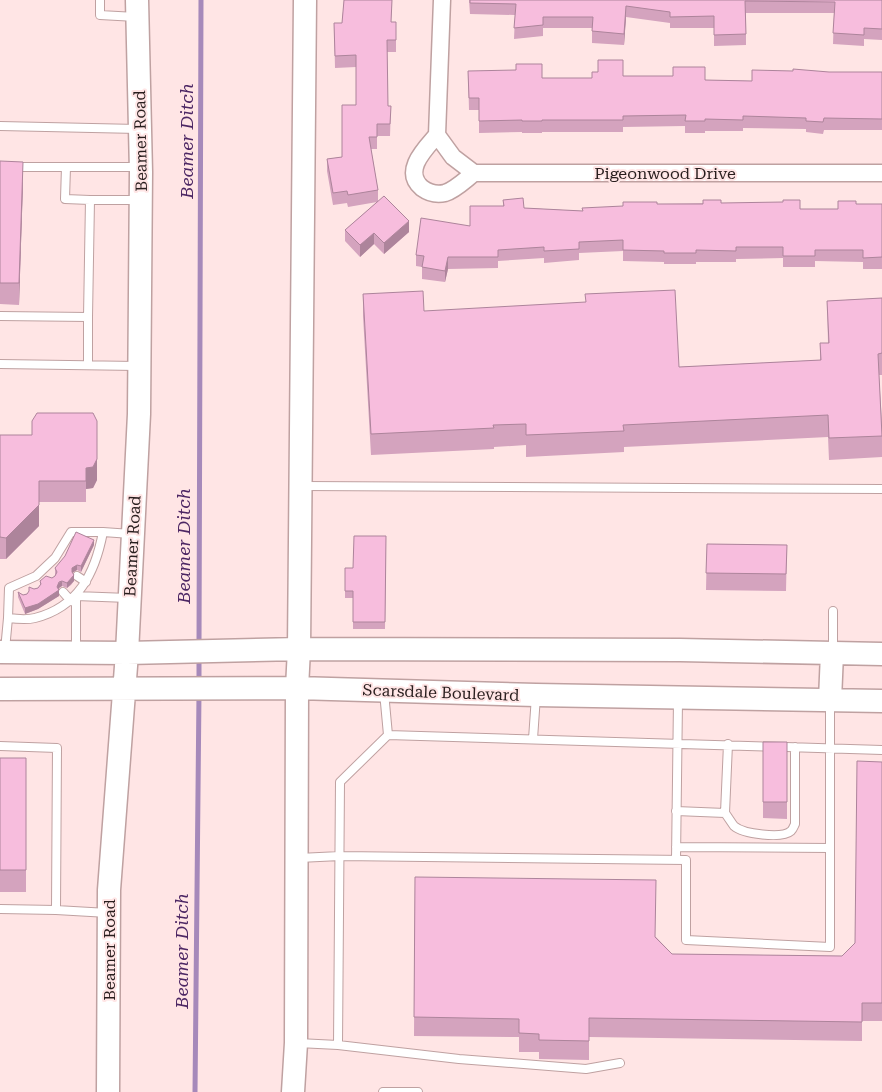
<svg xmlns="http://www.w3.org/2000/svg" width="882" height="1092" font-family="'Roboto Serif',serif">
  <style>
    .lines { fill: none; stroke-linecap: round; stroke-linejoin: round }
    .stream { stroke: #a689ba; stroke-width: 5 }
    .service-casing { stroke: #bfa1a1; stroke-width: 10 }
    .minor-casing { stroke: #bfa1a1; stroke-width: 19 }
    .secondary-casing { stroke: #bfa1a1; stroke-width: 25 }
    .service { stroke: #fff; stroke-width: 8 }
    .minor { stroke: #fff; stroke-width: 16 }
    .secondary { stroke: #fff; stroke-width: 22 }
    .wall { fill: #d4a3be }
    .shaded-wall { fill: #ad849b }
    .building { fill: #f7bddd; stroke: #ad849b }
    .labels { text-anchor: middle; stroke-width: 4; stroke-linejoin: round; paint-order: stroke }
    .street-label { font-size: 16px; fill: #291e1e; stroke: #ffe5e5 }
    .water-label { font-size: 18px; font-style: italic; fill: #4d2764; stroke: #ffe5e5 }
  </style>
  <rect width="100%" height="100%" fill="#ffe5e5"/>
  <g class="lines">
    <path class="stream" d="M199,647L201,0
      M199,682V658
      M195,1092L199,693"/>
    <g class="service-casing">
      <path id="service" d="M100,0V15L136,17
        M0,126L138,129
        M0,167H138
        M66,167L65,199L90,200
        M0,316L88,317L90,200H140
        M0,364L137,366
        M88,365V317
        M302,486L882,489
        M77,576L86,582
        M63,592L71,601
        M8,618L9,588L36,576L55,558L71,532H103
        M5,650L8,618C16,619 27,620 35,618C78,607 95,574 103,532L131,534
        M76,650V596L128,598
        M833,651V611
        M384,692L388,735L882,750
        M533,739L536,696
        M0,746L57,748L56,910L108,913
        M676,811L725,813L728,744
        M725,813C728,817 731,822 734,826C743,834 782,839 791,831C793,829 794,826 795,824V747
        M676,847L830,848
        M299,858L340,856L686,860V940L830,947V702
        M676,860L678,700
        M0,909L56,910
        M298,1043L338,1045L459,1059L586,1069L620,1063
        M338,1045L340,782L388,735
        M383,1092H418"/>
    </g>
    <g class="minor-casing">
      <path id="minor" d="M442,0L437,135L453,157L474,173H882
        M437,135C425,149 402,171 422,188C429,193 437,195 445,193C455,190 465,180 474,173"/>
    </g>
    <g class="secondary-casing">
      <path id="secondary" d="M0,652L127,653L299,649L680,650L882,654
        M0,689L297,688L536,695L882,701
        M830,700L832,653
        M108,1092L109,890L127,653L139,414L141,172L137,0
        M293,1092L296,1043L297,688L299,649L305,0"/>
    </g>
    <use href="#service" class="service"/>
    <use href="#minor" class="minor"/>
    <use href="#secondary" class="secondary"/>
  </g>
  <path class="wall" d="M344,0H392L391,22H396V52H387L388,106H391L390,136H377V149H371L378,190V201L409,232L384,254L374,244L360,257L345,241V230L377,202L348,207L347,203L333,205L327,171V159L342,157L356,105V67L335,68L334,23H342Z
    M469,0H882V40L864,39V46L833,44L834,13H746V45L714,46V28H670V23L626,17L624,45L592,43V28H543V36L514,39L515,15L470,14Z
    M468,71L542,78H592L623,76L705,80L752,81L829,72H882V130H824L823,134L806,132V129L743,128V131H705V133H685V126L623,127V132H542V133H522V132L479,133V110H469Z
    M0,161L23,183L19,305L0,304Z
    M503,200L524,208L582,211L657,204L721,203L800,209H838L856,204H882V269H863V262L815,261V267H783V258L736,259V262H696V264H664V262L623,261V251L579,253V260L544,263V258L498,261V268L448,269L445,282L422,279V267L416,266V255L470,226L503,206Z
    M363,294L424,311L679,367L820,360V343H828L827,301L882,298V375H879L882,423V457L829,460L828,437L624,447V452L526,457V445L494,447V449L371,455L363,316Z
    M0,435L97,480L93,488L86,489V502H39V526L6,559H0Z
    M386,536L385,629H353V598H345V568H353Z
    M707,544L787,545L786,591L706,590Z
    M94,545L81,572L77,570L72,573L74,581L71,585L67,588L62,586L59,588V596L38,609L25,614L18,597V592L23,595L27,594L34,589L38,588L40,585V581L52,578L55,576V568Z
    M763,742H787V819L763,818Z
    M0,758H26V892H0Z
    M882,762V1021H862V1041L589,1037V1060L539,1059V1052H519V1037L414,1036L415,877L656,937L672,954L842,956L855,943Z"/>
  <path class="shaded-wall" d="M626,6V17L624,45V34Z
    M23,162V183L19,305V283Z
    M409,221V232L384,254V243Z
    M374,233V244L360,257V245Z
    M448,257V269L445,282V271Z
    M97,459V480L93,488L86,489V468Z
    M39,505V526L6,559V538Z
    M94,540V545L81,572V566Z
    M77,565V570L72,573L74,575V581L67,588V583L72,568Z
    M62,581V586L59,588L58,591L59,590V596L38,609L25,614V608Z"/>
  <path class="building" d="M344,0H392L391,22H396V40H387L388,106H391L390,124H377V137H369L378,190L348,195L347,191L333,193L327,159L342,157V105H356V55L335,56L334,23H342Z
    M470,0H882V29L864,28V35L833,33L835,2L745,1L746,34L714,35V16L670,17V12L626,6L624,34L592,31L593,17H543V25L514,28L516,4L470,3Z
    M598,60H623V76H673V67H705V80L752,81V70L793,71V69L829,72H882V119L824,118L823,122L806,121V118L743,116V120L705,119V121H685L686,115L623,116V120H542V121H522V120L479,121V98H469L468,71L516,70V64H542V78H592V72H598Z
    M0,161L23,162L19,283H0Z
    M384,196L409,221L384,243L374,233L360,245L345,230Z
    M523,198L524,208L583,211L582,208L623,206V202H657V204H703V200H721V203L783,202V200H800V209H838V201H856V204H882V257L863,258V250H815V256H783V247H736V251L696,250V253H664V251L623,250V240L579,242V249L544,251V247L498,250V257H448L445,271L422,267L424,256L416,255L421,218L470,226V206H504L503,200Z
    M675,290L679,367L821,360L820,343H829L827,301L882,298V353L878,354L882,436L829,438L828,415L623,425L624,431L526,435V424L493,425L494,428L371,434L363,294L423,291L424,311L586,302L585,294Z
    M37,413H93L97,421V459L93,467L86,468V481H39V505L6,538L0,537V435H32V421Z
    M76,532L94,540L81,566L77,565L72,568V572L74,575L67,583L62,581L59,582L57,587L59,590L38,604L25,608L18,592L23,595L27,594L29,591V587L34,589L38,588L41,584L40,581L46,576L52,578L55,576L57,572L55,568L65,556Z
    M354,536H386L385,622H353V591H345V568H353Z
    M707,544L787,545L786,574L706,573Z
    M763,742H787V802H763Z
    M0,758H26V870H0Z
    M857,761L882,762V1003H862V1022L589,1018V1041L539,1040V1034L519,1033V1019L414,1017L415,877L656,880L655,937L672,954L842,956L855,943Z"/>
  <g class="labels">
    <g class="street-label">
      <text transform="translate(140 141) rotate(-91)" y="6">Beamer Road</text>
      <text x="665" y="179">Pigeonwood Drive</text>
      <text transform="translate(132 546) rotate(-87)" y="6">Beamer Road</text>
      <text transform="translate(441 692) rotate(2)" y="6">Scarsdale Boulevard</text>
      <text transform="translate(109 950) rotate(-90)" y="6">Beamer Road</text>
    </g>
    <g class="water-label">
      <text transform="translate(187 141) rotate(-90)" y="6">Beamer Ditch</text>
      <text transform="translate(184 546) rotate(-90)" y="6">Beamer Ditch</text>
      <text transform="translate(182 951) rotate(-90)" y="6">Beamer Ditch</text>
    </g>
  </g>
</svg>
